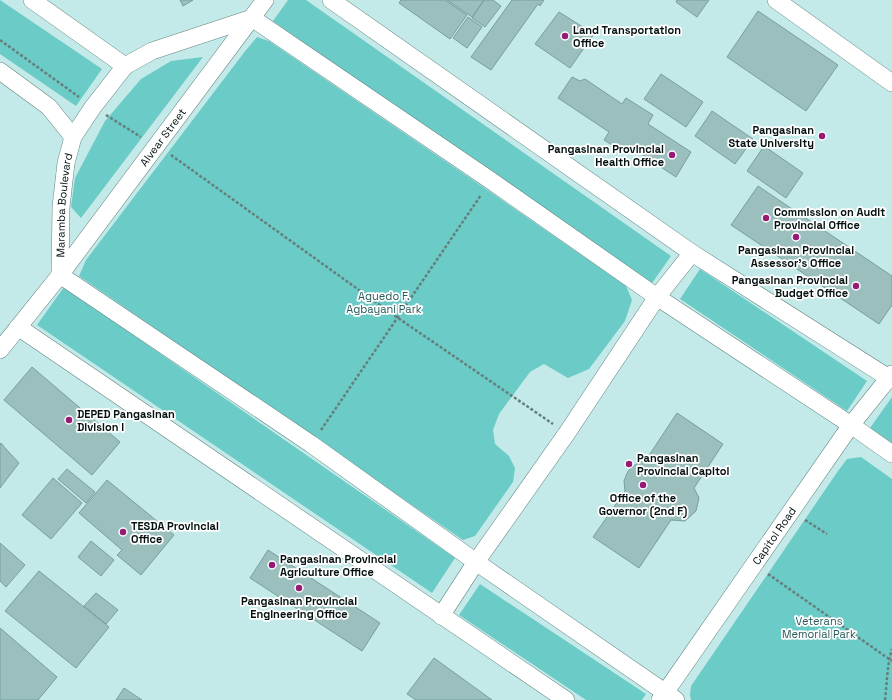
<svg xmlns="http://www.w3.org/2000/svg" width="892" height="700" font-family="'Space Grotesk',sans-serif">
  <style>
    .green { fill: #6bcbc7 }
    .building { fill: #9abfbd; stroke: #799e9c }
    .lines { fill: none; stroke-linecap: round; stroke-linejoin: round }
    .minor-casing { stroke: #628684; stroke-width: 18 }
    .path { stroke: #647f7d; stroke-width: 2.5; stroke-dasharray: 3 2; stroke-linecap: butt }
    .minor { stroke: #fff; stroke-width: 17 }
    .poi-dot { fill: #961a74; stroke: #fff; stroke-width: 1.5 }
    .labels { text-anchor: middle; stroke-width: 3.5; stroke-linejoin: round; paint-order: stroke }
    .poi-label { font-size: 11px; font-weight: bold; fill: #041110; stroke: #fff; text-anchor: start }
    .street-label { font-size: 11px; fill: #041110; stroke: #fff }
    .park-label { font-size: 11px; fill: #275a59; stroke: #fff }
  </style>
  <rect width="100%" height="100%" fill="#c3eae8"/>
  <path class="green" d="M0,0L102,69L76,106L0,54Z
    M288,0H306L671,256L650,286L273,21Z
    M257,37L269,41L486,189L626,286L632,300L625,321L589,369L568,378L544,364L530,372L499,414L493,430L495,444L509,456L515,468L513,482L475,536L463,540L79,276L86,260L246,50Z
    M203,57L81,218L71,207L75,178L105,121L141,79L171,61Z
    M700,269L867,381L847,411L680,299Z
    M64,287L455,558L432,593L37,325Z
    M892,397V444L870,428Z
    M861,457L892,479V700H691L690,695L691,686L838,471L847,459Z
    M480,584L646,694L642,700H586L459,615Z"/>
  <path class="building" d="M180,0H193L183,6Z
    M401,0H445L467,15L450,39L399,3Z
    M447,0H484L472,17Z
    M484,0H493L501,6L485,27L472,18Z
    M512,0H544L540,6L538,4L491,70L471,57Z
    M677,0H709L697,17L676,2Z
    M758,11L838,65L806,111L727,57Z
    M559,12L594,34L570,68L535,44Z
    M468,17L482,27L467,48L453,38Z
    M661,74L703,102L686,127L644,99Z
    M572,77L580,81L585,79L622,104L626,98L653,115L648,124L691,152L676,177L632,148L627,154L604,140L609,132L558,98Z
    M712,111L753,139L735,164L695,136Z
    M764,146L803,173L786,198L747,171Z
    M758,186L892,276V305L879,324L731,225Z
    M32,367L120,442L92,475L4,400Z
    M677,413L723,444L694,488L699,498L696,511L685,521L671,520L639,568L593,537L625,491L624,481L628,471L636,464L646,460Z
    M1,443L5,448L19,463L0,488V444Z
    M67,469L95,492L86,503L58,479Z
    M53,478L82,503L51,539L22,515Z
    M107,480L174,535L141,575L117,555L122,550L79,513Z
    M91,541L114,560L101,576L78,557Z
    M0,543L25,565L6,587L0,581Z
    M268,550L380,623L362,651L250,578Z
    M39,571L109,627L76,668L5,611Z
    M96,593L118,610L106,624L84,606Z
    M0,628L57,677L38,700H0Z
    M434,658L492,700H416L407,694Z
    M124,688L142,700H116Z"/>
  <g class="lines">
    <g class="minor-casing">
      <g id="minor">
        <path d="M32,0L125,66"/>
        <path d="M331,0L692,253L892,380"/>
        <path d="M776,0L892,83"/>
        <path d="M0,71L49,107L73,137"/>
        <path id="s1" d="M60,275L61,207L66,163L73,137L93,107L125,66L152,51L252,18L490,180L657,297L851,425L892,454"/>
        <path d="M60,275L311,444L476,562L676,700"/>
        <path d="M18,327L566,700"/>
        <path id="s2" d="M0,350L60,275L265,0"/>
        <path d="M441,616L476,562L567,433L657,297L692,253"/>
        <path id="s3" d="M660,700L851,425L892,374"/>
      </g>
    </g>
    <path class="path" d="M0,40L79,97
      M106,115L141,137
      M171,155L398,318L553,424
      M321,430L481,195
      M805,520L827,534
      M768,574L892,661
      M885,700C887,683 887,665 892,649"/>
    <use href="#minor" class="minor"/>
  </g>
  <g class="poi-dot">
    <circle cx="565" cy="36" r="4"/>
    <circle cx="822" cy="136" r="4"/>
    <circle cx="672" cy="155" r="4"/>
    <circle cx="766" cy="218" r="4"/>
    <circle cx="796" cy="237" r="4"/>
    <circle cx="856" cy="286" r="4"/>
    <circle cx="69" cy="420" r="4"/>
    <circle cx="629" cy="464" r="4"/>
    <circle cx="643" cy="485" r="4"/>
    <circle cx="123" cy="532" r="4"/>
    <circle cx="272" cy="565" r="4"/>
    <circle cx="299" cy="588" r="4"/>
  </g>
  <g class="labels">
    <g class="poi-label">
      <text x="573" y="34">Land Transportation<tspan x="573" dy="13">Office</tspan></text>
      <text x="814" y="134" text-anchor="end">Pangasinan<tspan x="814" dy="13">State University</tspan></text>
      <text x="664" y="153" text-anchor="end">Pangasinan Provincial<tspan x="664" dy="13">Health Office</tspan></text>
      <text x="774" y="216">Commission on Audit<tspan x="774" dy="13">Provincial Office</tspan></text>
      <text x="796" y="254" text-anchor="middle">Pangasinan Provincial<tspan x="796" dy="13">Assessor's Office</tspan></text>
      <text x="848" y="284" text-anchor="end">Pangasinan Provincial<tspan x="848" dy="13">Budget Office</tspan></text>
      <text x="77" y="418">DEPED Pangasinan<tspan x="77" dy="13">Division I</tspan></text>
      <text x="637" y="462">Pangasinan<tspan x="637" dy="13">Provincial Capitol</tspan></text>
      <text x="643" y="502" text-anchor="middle">Office of the<tspan x="643" dy="13">Governor (2nd F)</tspan></text>
      <text x="131" y="530">TESDA Provincial<tspan x="131" dy="13">Office</tspan></text>
      <text x="280" y="563">Pangasinan Provincial<tspan x="280" dy="13">Agriculture Office</tspan></text>
      <text x="299" y="605" text-anchor="middle">Pangasinan Provincial<tspan x="299" dy="13">Engineering Office</tspan></text>
    </g>
    <g class="street-label">
      <text dy="4" stroke="none"><textPath href="#s2" startOffset="268">Alvear Street</textPath></text>
      <text dy="4" stroke="none"><textPath href="#s1" startOffset="70">Maramba Boulevard</textPath></text>
      <text dy="4" stroke="none"><textPath href="#s3" startOffset="200">Capitol Road</textPath></text>
    </g>
    <g class="park-label">
      <text x="384" y="300">Aguedo F.<tspan x="384" dy="13">Agbayani Park</tspan></text>
      <text x="819" y="625">Veterans<tspan x="819" dy="13">Memorial Park</tspan></text>
    </g>
  </g>
</svg>
